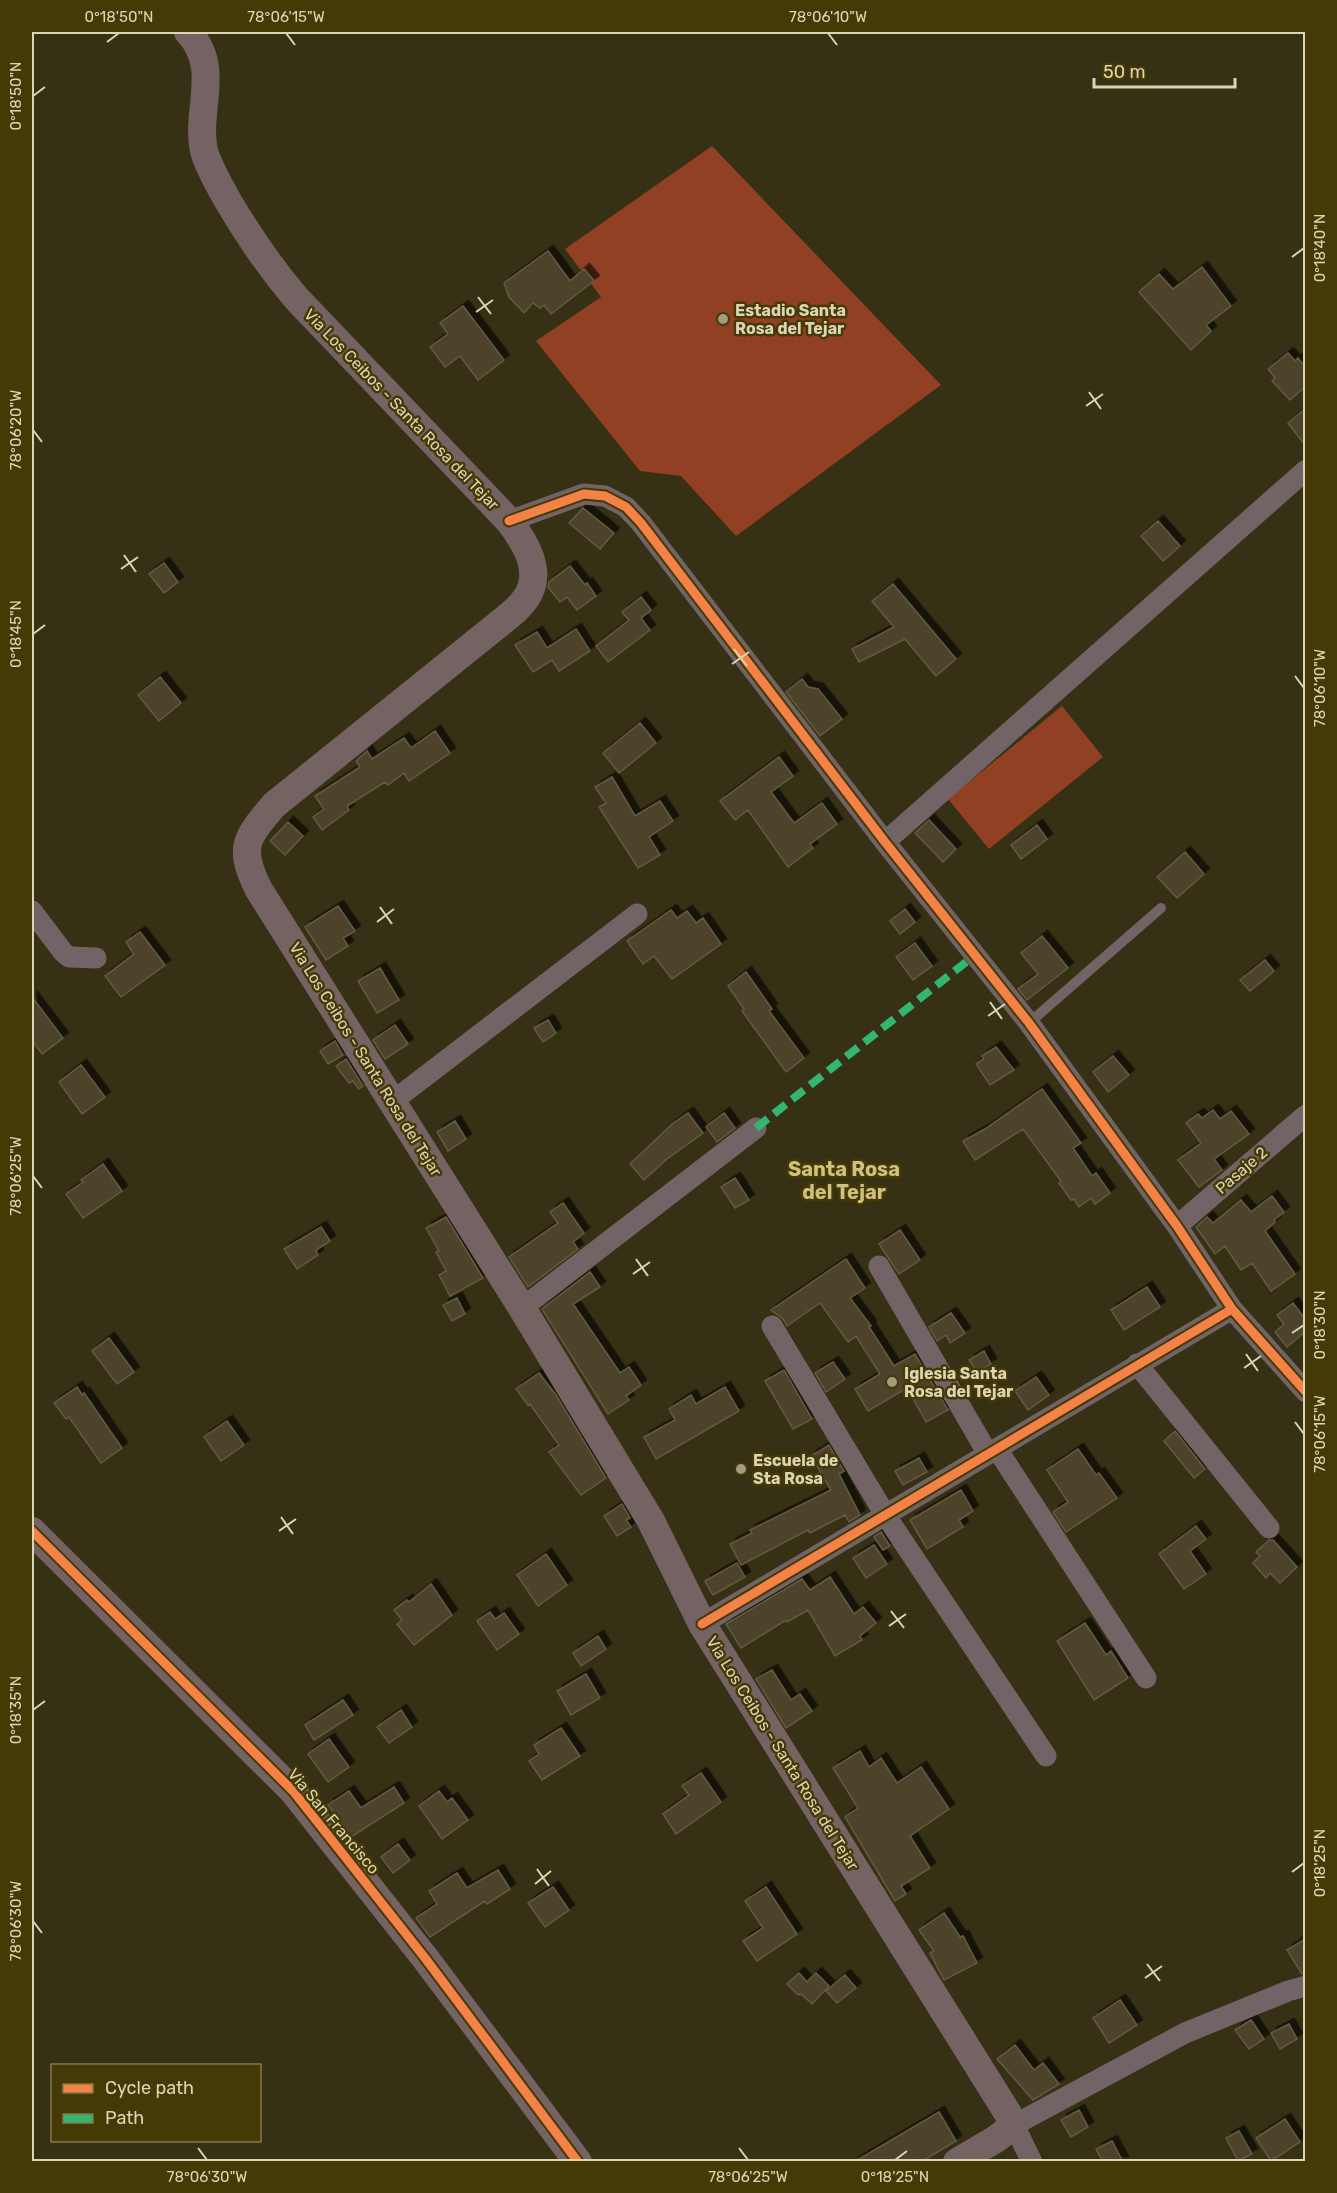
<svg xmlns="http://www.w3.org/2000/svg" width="1337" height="2193" font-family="Rubik,sans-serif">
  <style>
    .green { fill: #924024 }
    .building { fill: #4d432b; stroke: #635a42; stroke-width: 1.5; filter: url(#shadow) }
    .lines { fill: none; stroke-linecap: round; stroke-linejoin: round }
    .lane { stroke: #726366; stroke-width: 10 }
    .street { stroke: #726366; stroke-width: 21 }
    .secondary { stroke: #756364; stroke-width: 28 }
    .quiet { stroke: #33b770; stroke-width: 8; stroke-dasharray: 15 8; stroke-linecap: butt }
    .cycleway-casing { stroke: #453a05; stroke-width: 13 }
    .cycleway { stroke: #f48246; stroke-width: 9 }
    .ticks { fill: none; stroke: #dcd5b5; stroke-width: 2 }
    .poi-dot { fill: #a29b7d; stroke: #453a05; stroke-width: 2 }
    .labels { text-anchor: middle; stroke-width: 5; stroke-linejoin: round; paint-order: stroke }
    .poi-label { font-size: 16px; font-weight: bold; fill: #dcd5b5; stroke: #453a05; text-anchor: start }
    .street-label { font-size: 16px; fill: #dcd5b5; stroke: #453a05 }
    .quarter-label { font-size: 20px; font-weight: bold; fill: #cfc07f; stroke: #453a05 }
    .neatline { fill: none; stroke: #dcd5b5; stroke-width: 2 }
    .ticks-label { font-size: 15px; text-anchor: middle; fill: #dcd5b5 }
  </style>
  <defs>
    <filter id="shadow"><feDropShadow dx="5.5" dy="-5.5" stdDeviation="0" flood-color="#0009"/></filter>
  </defs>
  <rect width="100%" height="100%" fill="#363014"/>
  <path class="green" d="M712,146L941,385L736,536L681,476L640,471L536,341L601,297L565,249Z
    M1062,706L1103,757L989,849L948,799Z"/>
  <path class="building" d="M548,251L570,281L584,269L594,281L551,314L544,305L540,308L533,303L524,313L509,297L504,283Z
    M1202,267L1231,306L1206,325L1211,331L1191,350L1139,292L1159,274L1173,289Z
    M463,306L504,360L478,380L460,356L445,367L430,347L448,334L440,323Z
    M1288,353L1295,361L1298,358L1305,367V387L1290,400L1272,381L1275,378L1268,369Z
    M1305,409V445L1288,423Z
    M583,508L614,533L600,549L569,523Z
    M1158,521L1180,546L1163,561L1141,536Z
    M164,563L178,582L164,593L149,574Z
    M570,566L585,585L587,583L596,596L577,610L567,597L560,602L548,587L549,582Z
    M893,584L956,659L936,676L905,639L859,662L852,649L894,627L872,601Z
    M641,597L651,610L641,618L650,630L608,662L596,646L629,620L622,612Z
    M576,629L590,651L559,671L552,660L533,672L515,645L537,632L547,648Z
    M160,677L181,703L159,721L138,695Z
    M802,679L808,687L818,689L842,719L820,736L786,692Z
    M640,723L656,743L619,773L603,753Z
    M435,731L450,753L409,781L404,773L388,785L385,782L347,806L349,810L322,830L313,817L324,809L315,796L360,767L356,761L367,751L372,759L404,738L411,748Z
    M779,757L793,776L771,792L794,823L822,803L837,824L810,844L813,848L788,867L748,810L735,820L720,801Z
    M612,777L635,816L660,801L673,821L649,837L660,855L638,868L599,807L606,803L595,787Z
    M929,820L956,849L943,862L915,833Z
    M288,822L303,836L285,855L270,841Z
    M1037,825L1047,839L1021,859L1011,845Z
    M1185,852L1204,874L1177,898L1157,877Z
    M338,906L355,931L343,938L348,946L326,960L305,927Z
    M905,909L915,922L900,934L890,921Z
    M671,910L677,918L687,911L696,923L703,918L721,944L672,979L654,956L643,964L627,941Z
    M140,932L165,965L121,997L105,976L134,954L126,942Z
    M1042,936L1068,968L1027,1000L1018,989L1038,974L1021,953Z
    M915,943L932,966L913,980L896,957Z
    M1265,960L1274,971L1250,991L1240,980Z
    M380,968L399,1000L377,1013L358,981Z
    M746,972L772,1009L769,1011L804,1058L786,1072L742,1011L744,1009L728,986Z
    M32,997L63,1038L42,1054L32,1040Z
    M548,1020L556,1033L543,1042L534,1028Z
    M395,1025L408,1044L385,1059L373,1040Z
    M335,1041L343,1055L328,1064L320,1051Z
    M996,1047L1014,1070L990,1085L976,1064L984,1059L982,1056Z
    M1113,1056L1129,1075L1108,1092L1093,1072Z
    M346,1059L363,1086L359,1089L353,1081L349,1083L336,1066Z
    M81,1065L105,1097L82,1114L59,1082Z
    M1042,1089L1081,1143L1073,1148L1092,1176L1096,1173L1110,1193L1095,1204L1091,1198L1079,1207L1074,1199L1071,1200L1059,1183L1061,1181L1023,1129L975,1160L963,1141L985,1129Z
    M1213,1110L1220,1119L1231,1111L1249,1134L1214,1159L1222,1170L1199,1187L1178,1160L1201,1143L1186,1123L1198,1114L1202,1118Z
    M688,1113L703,1133L667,1159L644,1180L630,1164L672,1124Z
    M724,1113L735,1128L717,1142L706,1127Z
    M455,1121L466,1139L448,1151L437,1132Z
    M103,1164L122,1191L83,1218L66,1194L83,1182L81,1180Z
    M735,1178L749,1200L735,1208L721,1187Z
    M1272,1196L1284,1212L1274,1220L1275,1222L1265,1231L1295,1274L1271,1291L1252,1263L1241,1270L1225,1246L1215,1254L1196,1227L1207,1217L1213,1223L1241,1200L1251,1212Z
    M563,1203L584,1233L573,1242L578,1249L528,1287L509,1257L558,1223L550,1212Z
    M446,1217L483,1278L450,1296L439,1275L446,1271L436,1252L439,1251L426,1228Z
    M321,1227L330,1241L316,1250L318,1255L297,1269L284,1249Z
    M900,1230L920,1260L899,1274L879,1244Z
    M846,1259L865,1288L850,1298L871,1326L869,1327L894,1366L915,1354L948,1410L926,1422L907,1388L868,1411L855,1389L880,1374L856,1336L848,1342L820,1303L787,1326L783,1319L771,1310Z
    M590,1272L600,1287L573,1304L620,1373L629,1367L641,1385L626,1396L629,1400L608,1414L542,1309Z
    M1147,1287L1160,1307L1124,1330L1111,1310Z
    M457,1298L465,1314L452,1321L443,1305Z
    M1293,1303L1305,1319V1332L1287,1347L1275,1332L1284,1324L1277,1315Z
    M951,1313L965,1333L950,1343L946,1335L937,1341L929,1327Z
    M109,1338L134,1372L117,1384L92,1351Z
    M984,1351L991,1364L977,1372L969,1360Z
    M833,1362L845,1379L826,1392L815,1373Z
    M784,1370L812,1419L793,1429L765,1381Z
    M539,1373L556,1395L606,1478L581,1495L549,1452L559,1445L530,1404L528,1405L516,1389Z
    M1036,1377L1049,1395L1028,1410L1015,1391Z
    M77,1387L82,1395L84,1393L122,1448L101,1463L69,1417L66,1419L54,1403Z
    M725,1387L739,1411L656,1459L644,1437L675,1420L669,1409L691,1395L696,1404Z
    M227,1421L244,1445L221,1461L204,1437Z
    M1175,1431L1205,1469L1194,1478L1164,1441Z
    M829,1445L844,1471L839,1474L860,1515L849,1522L845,1515L810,1533L808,1530L741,1565L730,1544L752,1533L750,1530L831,1490L811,1456Z
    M1078,1449L1096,1475L1099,1473L1117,1498L1066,1532L1053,1512L1068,1502L1047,1470Z
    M919,1458L927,1472L903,1485L895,1471Z
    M961,1490L973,1511L959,1520L963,1527L927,1549L910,1520Z
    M622,1504L630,1518L626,1520L631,1527L617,1536L604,1516Z
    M1196,1526L1206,1539L1190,1551L1206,1574L1184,1589L1159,1554Z
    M881,1532L890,1546L883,1550L874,1537Z
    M1269,1540H1273L1297,1567L1280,1583L1270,1573L1266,1578L1253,1563L1260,1556L1256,1552Z
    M874,1545L887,1564L866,1578L853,1558Z
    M546,1554L567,1585L538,1606L517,1575Z
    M737,1563L745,1577L713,1595L705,1581Z
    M830,1577L854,1614L863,1607L876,1623L860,1636L862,1640L835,1656L808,1610L787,1622L786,1620L741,1648L726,1624L802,1579L810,1590Z
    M431,1584L452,1615L414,1645L397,1624L402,1620L394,1610L407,1600L409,1602Z
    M490,1612L495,1619L504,1613L519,1634L497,1650L477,1621Z
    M1085,1623L1106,1655L1111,1651L1128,1678L1094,1700L1057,1641Z
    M598,1636L606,1649L581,1666L573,1653Z
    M772,1670L791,1700L800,1694L812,1711L786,1728L756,1679Z
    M586,1674L600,1698L571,1715L557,1691Z
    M343,1700L353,1715L314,1740L305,1725Z
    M401,1710L412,1727L389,1743L377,1727Z
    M561,1728L580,1756L542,1780L529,1761L539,1754L534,1745Z
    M329,1739L349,1767L328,1782L308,1754Z
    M860,1751L869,1767L881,1758L897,1783L921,1767L949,1809L910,1836L930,1868L901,1886L906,1894L895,1901L845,1817L858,1808L833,1768Z
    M701,1773L721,1802L676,1834L663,1814L689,1795L682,1786Z
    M394,1787L404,1803L351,1837L328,1805L349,1791L361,1808Z
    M439,1791L447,1802L452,1798L468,1820L442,1839L419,1806Z
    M398,1844L410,1860L393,1873L381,1857Z
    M498,1870L510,1889L487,1904L485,1901L430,1937L416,1918L437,1904L429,1891L457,1873L467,1888Z
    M553,1887L569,1910L545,1927L528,1903Z
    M766,1887L797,1934L757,1961L743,1941L763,1928L745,1901Z
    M944,1913L960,1937L963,1936L977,1963L944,1980L930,1953L934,1951L919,1930Z
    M1305,1939V1974H1302L1287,1950Z
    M799,1973L807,1982L816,1973L829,1986L812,2004L801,1994L798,1995L787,1984Z
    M845,1975L856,1988L837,2003L826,1991Z
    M1120,2000L1137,2025L1109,2043L1093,2018Z
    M1251,2020L1264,2039L1249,2049L1235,2030Z
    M1289,2024L1297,2039L1280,2049L1271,2033Z
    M1015,2045L1034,2070L1043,2063L1059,2084L1033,2100L997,2059Z
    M1079,2110L1088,2127L1071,2137L1061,2120Z
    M939,2112L956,2141L921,2162H854Z
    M1285,2119L1300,2142L1271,2161L1256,2138Z
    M1239,2131L1252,2154L1238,2161L1226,2138Z
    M1112,2141L1123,2162H1103L1096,2149Z"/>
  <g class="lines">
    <path class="lane" d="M1029,1023L1161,908"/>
    <path class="street" d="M509,521L584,494L605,496L626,507L641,523L885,842L1029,1023L1177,1226L1232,1309
      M885,842L1306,470
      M32,911L63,952L69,957L96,958
      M393,1101L637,914
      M1177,1226L1306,1115
      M879,1266L988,1454
      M522,1308L756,1128
      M772,1326L886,1516L1046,1756
      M1137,1364L1269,1528
      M997,1449L1146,1678
      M702,1624L1232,1309L1306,1392
      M1032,2162L1014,2125L1185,2033L1288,1991L1306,1986"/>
    <path class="secondary" d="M188,32C222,68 195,110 204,151C209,168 219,185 228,201C249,237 269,266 296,298L509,521C525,542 544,572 526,598C522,604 516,610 510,615L274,805C245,839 238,848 259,890L522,1308L651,1521L702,1624L1007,2112L1014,2125L996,2139L957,2162
      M32,1531L293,1791L425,1958L578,2162"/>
    <path class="quiet" d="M756,1128L975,955"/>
    <g class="cycleway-casing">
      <path id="cycleway" d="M509,521L584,494L605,496L626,507L641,523L885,842L1029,1023L1177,1226L1232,1309
        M32,1531L293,1791L425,1958L578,2162
        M702,1624L1232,1309L1306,1392"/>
    </g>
    <use href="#cycleway" class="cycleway"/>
  </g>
  <path class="ticks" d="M286,33L295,45M828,33L837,45M107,42L119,33M33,96L45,87M1292,257L1304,248M478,297L491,314M476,312L493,300M1089,392L1101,409M1086,406L1103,394M33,430L42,442M124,555L136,572M121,569L138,557M33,634L45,625M734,649L747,666M732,664L749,652M1295,676L1304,688M380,907L392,924M377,922L394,909M990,1002L1002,1019M988,1016L1005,1004M33,1176L42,1188M636,1259L648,1276M633,1274L650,1262M1292,1333L1304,1325M1246,1354L1258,1371M1244,1368L1261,1356M1295,1422L1304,1434M281,1517L293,1534M279,1531L296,1519M891,1611L904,1628M889,1626L906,1614M33,1710L45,1701M537,1869L549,1886M1292,1872L1304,1863M535,1884L551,1871M33,1921L42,1933M1147,1964L1160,1981M1145,1978L1162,1966M198,2148L207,2160M739,2148L748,2160M895,2160L907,2151"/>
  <g class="poi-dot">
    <circle cx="723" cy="319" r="6"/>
    <circle cx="892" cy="1382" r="6"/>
    <circle cx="741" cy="1469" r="6"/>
  </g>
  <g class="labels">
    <g class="poi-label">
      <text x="735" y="316">Estadio Santa<tspan x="735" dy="18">Rosa del Tejar</tspan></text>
      <text x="904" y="1379">Iglesia Santa<tspan x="904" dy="18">Rosa del Tejar</tspan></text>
      <text x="753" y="1466">Escuela de<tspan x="753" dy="18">Sta Rosa</tspan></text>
    </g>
    <g class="street-label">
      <text transform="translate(402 409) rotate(46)" y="6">Via Los Ceibos - Santa Rosa del Tejar</text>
      <text transform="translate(366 1059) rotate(58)" y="6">Via Los Ceibos - Santa Rosa del Tejar</text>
      <text transform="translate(1241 1170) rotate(-41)" y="6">Pasaje 2</text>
      <text transform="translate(783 1753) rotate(58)" y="6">Via Los Ceibos - Santa Rosa del Tejar</text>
      <text transform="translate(334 1821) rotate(50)" y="6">Via San Francisco</text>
    </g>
    <g class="quarter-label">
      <text x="844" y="1176">Santa Rosa<tspan x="844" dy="23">del Tejar</tspan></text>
    </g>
  </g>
  <rect width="1337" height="2193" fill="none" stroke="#453a05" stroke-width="66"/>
  <rect x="51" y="2064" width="210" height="78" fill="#453a05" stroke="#81784b" stroke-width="1.5"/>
  <rect x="63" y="2084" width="30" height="9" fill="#f48246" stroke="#81784b" stroke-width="1.5"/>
  <text x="105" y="2094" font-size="18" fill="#dcd5b5">Cycle path</text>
  <rect x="63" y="2114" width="30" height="9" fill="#33b770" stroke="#81784b" stroke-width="1.5"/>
  <text x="105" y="2124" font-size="18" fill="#dcd5b5">Path</text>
  <path d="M1094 78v9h141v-9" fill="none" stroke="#dcd5b5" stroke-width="3"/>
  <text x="1103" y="78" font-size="18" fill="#dcd5b5" stroke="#453a05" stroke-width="4.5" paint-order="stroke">50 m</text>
  <rect x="33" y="33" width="1271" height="2127" class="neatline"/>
  <g class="ticks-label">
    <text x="119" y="22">0°18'50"N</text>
    <text x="286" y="22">78°06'15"W</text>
    <text x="828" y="22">78°06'10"W</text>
    <text transform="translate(16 96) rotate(-90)" y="5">0°18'50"N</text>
    <text transform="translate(1320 248) rotate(-90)" y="5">0°18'40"N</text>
    <text transform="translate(16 430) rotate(-90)" y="5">78°06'20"W</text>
    <text transform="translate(16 634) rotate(-90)" y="5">0°18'45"N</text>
    <text transform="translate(1320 688) rotate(-90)" y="5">78°06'10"W</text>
    <text transform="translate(16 1176) rotate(-90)" y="5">78°06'25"W</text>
    <text transform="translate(1320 1325) rotate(-90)" y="5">0°18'30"N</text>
    <text transform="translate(1320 1434) rotate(-90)" y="5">78°06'15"W</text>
    <text transform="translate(16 1710) rotate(-90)" y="5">0°18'35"N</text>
    <text transform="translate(1320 1863) rotate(-90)" y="5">0°18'25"N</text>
    <text transform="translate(16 1921) rotate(-90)" y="5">78°06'30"W</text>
    <text x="207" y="2182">78°06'30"W</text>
    <text x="748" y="2182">78°06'25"W</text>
    <text x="895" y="2182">0°18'25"N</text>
  </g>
</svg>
